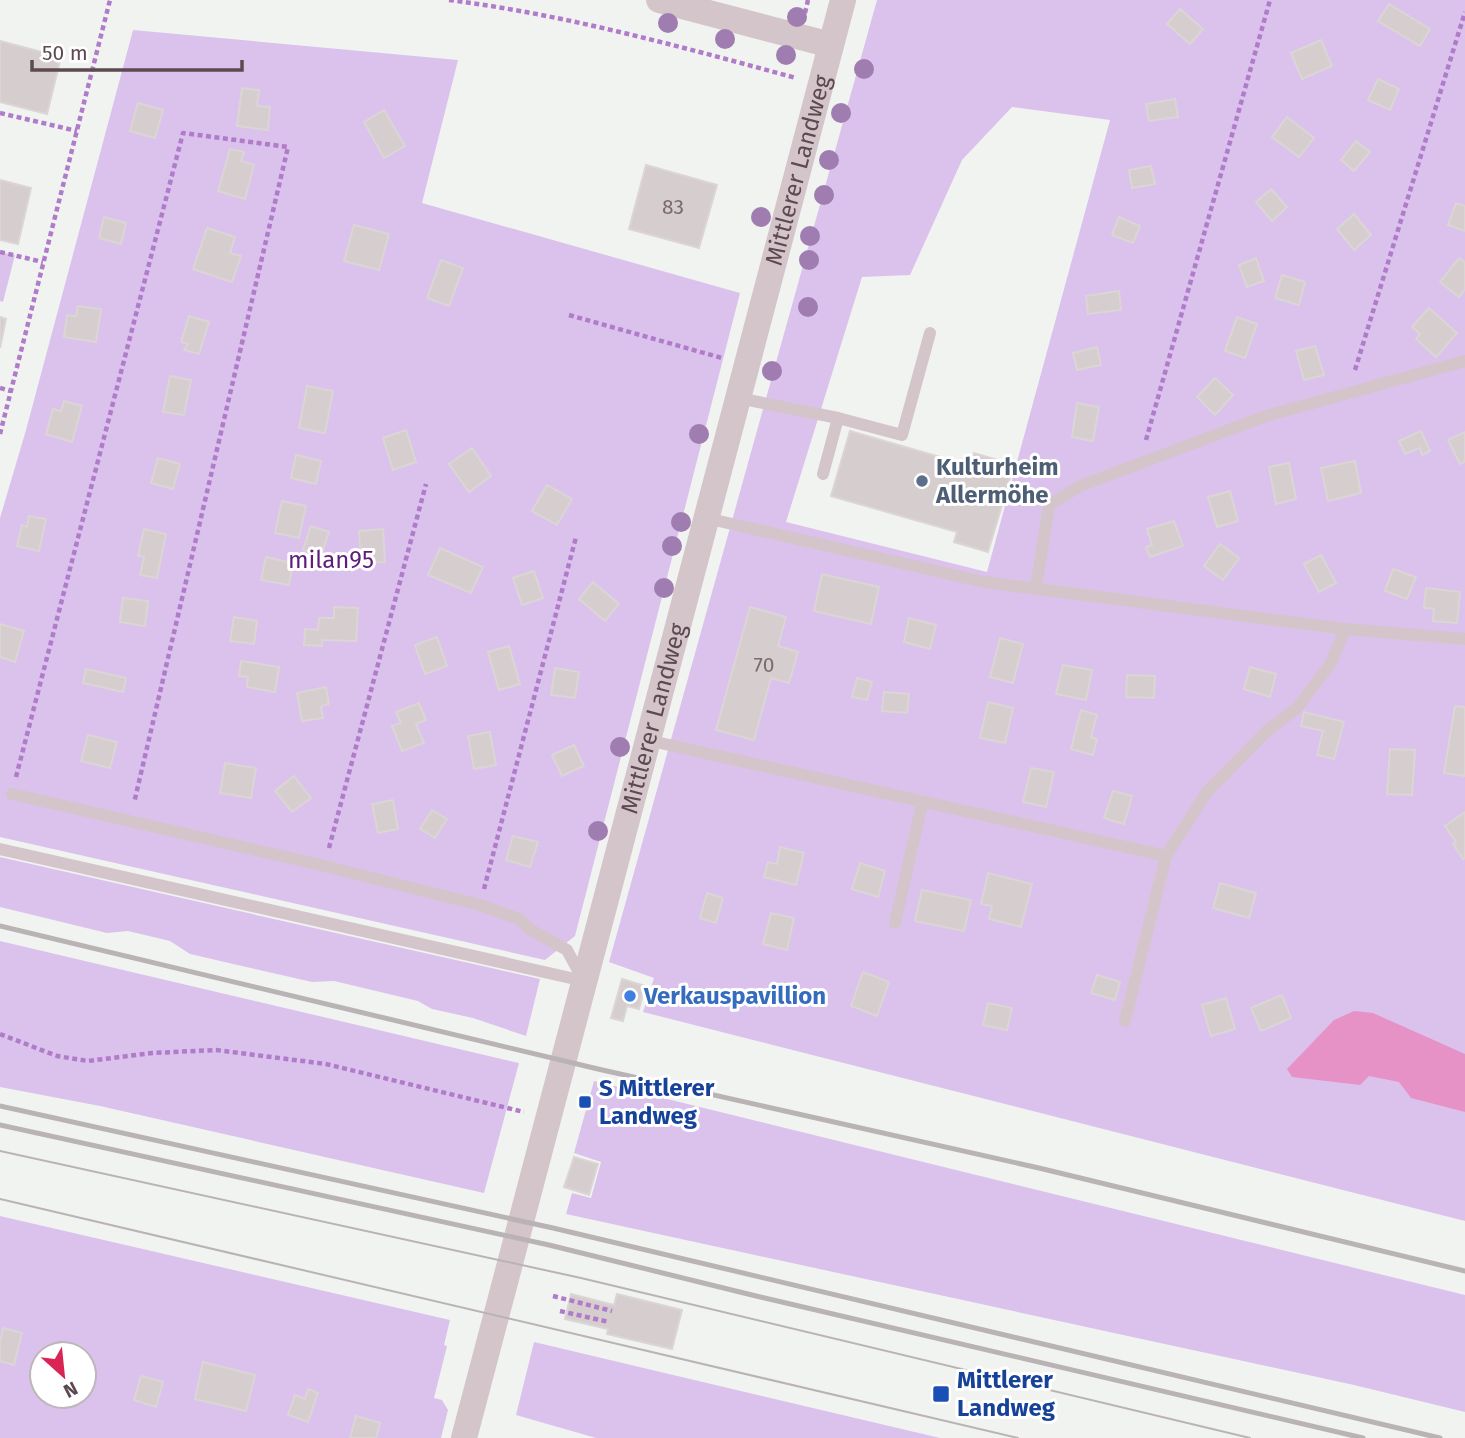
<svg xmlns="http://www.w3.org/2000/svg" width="1465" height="1438" font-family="'Fira Sans',sans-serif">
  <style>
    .green { fill: #dac2ed; fill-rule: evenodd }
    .water { fill: #e792c7 }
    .building { fill: #d6cdcf; stroke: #dbd5d6; stroke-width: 2 }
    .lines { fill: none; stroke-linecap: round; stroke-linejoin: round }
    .path { stroke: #b07cc9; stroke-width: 4.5; stroke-dasharray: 5 3.5; stroke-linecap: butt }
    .service { stroke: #d4c5ca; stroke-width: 12 }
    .minor { stroke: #d4c5ca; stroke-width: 26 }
    .tram { stroke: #bab3b5; stroke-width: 2 }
    .rail { stroke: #bab3b5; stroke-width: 5 }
    .tree { fill: #9f7db0 }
    .service-dot { fill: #5c6f8a; stroke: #fff; stroke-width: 2.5 }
    .shop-dot { fill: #3f7fe0; stroke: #fff; stroke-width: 2.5 }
    .transit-dot { fill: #1a4fb4; stroke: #fff; stroke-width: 2.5 }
    .labels { text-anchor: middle; stroke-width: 6; stroke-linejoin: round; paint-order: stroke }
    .number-label { font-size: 21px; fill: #7b6a70 }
    .street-label { font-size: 24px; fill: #5d4950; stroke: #fff }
    .service-label { font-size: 24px; font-weight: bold; fill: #4e5e75; stroke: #fff; text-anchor: start }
    .park-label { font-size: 24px; fill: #5c1d7b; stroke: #fff }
    .shop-label { font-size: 24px; font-weight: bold; fill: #366cbe; stroke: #fff; text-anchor: start }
    .transit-label { font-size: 24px; font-weight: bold; fill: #164399; stroke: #fff; text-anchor: start }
  </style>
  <rect width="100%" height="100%" fill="#f1f3f1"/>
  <path class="green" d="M877,0H1465V1221L643,1012L654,978L609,962ZM1012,107L1110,120L987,572L786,522L862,277L910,275L962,160Z
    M133,30L458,60L422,203L740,293L575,936L545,960L0,837V518L26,430Z
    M0,252L15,255L3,302L0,301Z
    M0,857L540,979L526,1036L473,1018L432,1009L418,1001L334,981L312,982L190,954L170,941L128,931L107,933L0,907Z
    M0,941L519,1063L484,1193L100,1106L0,1087Z
    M594,1081L1465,1295V1412L1354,1385L566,1214L572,1193L591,1198L601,1162L574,1153Z
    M0,1216L450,1320L444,1345L447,1346L434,1398L442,1400L448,1410L441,1438H0ZM42,1354H84V1396H42Z
    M534,1342L940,1438H596L516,1415Z"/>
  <path class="water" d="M1354,1011L1373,1013L1465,1054V1112L1411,1098L1399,1082L1369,1076L1360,1085L1292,1077L1287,1069L1334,1020Z"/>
  <path class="building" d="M1389,4L1430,29L1420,46L1378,21Z
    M1180,9L1203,29L1190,44L1167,24Z
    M1321,40L1332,66L1302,79L1291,53Z
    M0,41L61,57L47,114L0,102Z
    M1378,79L1399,89L1390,110L1368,100Z
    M242,88L259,90L257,106L270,107L268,130L237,126Z
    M1175,99L1178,117L1149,121L1146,104Z
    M138,103L163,110L155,138L130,131Z
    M384,110L405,146L384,158L364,122Z
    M1287,117L1314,138L1299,157L1272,137Z
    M1356,141L1370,152L1354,171L1341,160Z
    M230,149L244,152L241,161L254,165L245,199L218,191Z
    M646,165L717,185L699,248L629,229Z
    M1151,166L1155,184L1132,188L1129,170Z
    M0,180L31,188L18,244L0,240Z
    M1271,189L1287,207L1272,221L1256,202Z
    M1456,203L1465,206V231L1448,225Z
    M1354,214L1371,235L1354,250L1337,229Z
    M104,217L126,223L121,244L99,238Z
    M1119,217L1140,226L1133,243L1112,235Z
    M354,225L389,234L379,270L344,261Z
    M207,228L235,237L230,253L241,256L232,282L193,269Z
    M1256,258L1264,281L1247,287L1239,265Z
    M1459,258L1465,262V289L1459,297L1440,282Z
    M441,260L463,268L449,306L427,298Z
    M1282,275L1305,282L1299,305L1275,298Z
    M1119,291L1121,310L1088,314L1086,296Z
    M78,306L101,309L96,342L64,337L67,315L76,316Z
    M1429,308L1457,333L1436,357L1416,339L1420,334L1412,327Z
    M189,316L209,322L199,354L184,350L188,344L181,342Z
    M0,317L6,319L0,348Z
    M1237,317L1257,324L1245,358L1225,351Z
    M1315,346L1324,375L1304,380L1296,351Z
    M1097,347L1101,365L1077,370L1073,353Z
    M170,376L191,380L184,415L163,412Z
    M1215,378L1233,395L1215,415L1197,397Z
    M307,386L333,391L325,433L299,428Z
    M64,401L82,406L72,442L46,434L53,409L61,411Z
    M1077,403L1099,407L1093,441L1072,437Z
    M406,430L416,462L393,470L383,438Z
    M850,431L971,466L974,453L1014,465L988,552L954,542L957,532L831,496Z
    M1421,431L1430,451L1422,455L1420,448L1405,454L1399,441Z
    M1465,432V461L1460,464L1448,440Z
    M472,448L491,476L469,492L449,464Z
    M296,455L321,461L316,484L291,478Z
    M158,458L180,464L173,489L151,483Z
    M1355,461L1361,493L1328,501L1321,468Z
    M1289,463L1296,499L1276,504L1269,467Z
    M547,485L572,499L557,525L532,511Z
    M1230,491L1238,521L1217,527L1208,497Z
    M282,501L306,506L299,538L275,533Z
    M29,516L46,519L39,551L17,546L22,525L27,527Z
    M1174,521L1183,546L1150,557L1146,547L1152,545L1147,529Z
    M311,526L329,532L321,556L303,550Z
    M144,529L166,534L157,578L140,575L144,557L138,556Z
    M383,529L385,562L361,563L359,531Z
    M1220,544L1239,558L1223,580L1204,566Z
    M440,548L483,567L471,593L428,575Z
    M1321,555L1336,583L1319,592L1304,564Z
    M266,557L293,563L289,585L261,580Z
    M1393,569L1416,577L1407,599L1385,591Z
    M534,571L543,598L522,605L513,578Z
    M822,574L879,587L871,624L814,611Z
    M593,582L619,604L605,621L579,599Z
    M1426,588L1460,592L1457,623L1433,621L1434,609L1424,608Z
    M123,598L148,601L145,626L120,622Z
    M334,607L358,608L356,641L322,640V646L304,645L305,629L318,630L319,618H334Z
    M750,607L786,617L778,646L798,652L789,683L771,678L754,740L716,730Z
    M234,617L257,621L254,644L230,641Z
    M909,618L936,625L930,649L904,642Z
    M0,624L24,631L15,662L0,657Z
    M437,637L447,666L425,674L415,645Z
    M1000,638L1023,644L1013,683L990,677Z
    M509,646L520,684L499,690L488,652Z
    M241,661L279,667L275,692L247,687L248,677L239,676Z
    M1063,665L1092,670L1086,700L1056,694Z
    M1250,667L1276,674L1270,697L1244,689Z
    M555,668L579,672L575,698L551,695Z
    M86,669L126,678L123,692L83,683Z
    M1127,675L1155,676L1154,698L1126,697Z
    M857,678L872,682L867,700L852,697Z
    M326,687L329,704L321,706L323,718L302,721L297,693Z
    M884,692L909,694L907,713L882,711Z
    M988,702L1013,708L1005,743L980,738Z
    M419,703L426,720L416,724L424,743L402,751L392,726L401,723L396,712Z
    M1455,706L1465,707V776L1444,773Z
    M1081,710L1097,715L1091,737L1097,739L1093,755L1071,749Z
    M1304,712L1344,722L1334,759L1317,755L1323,731L1301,726Z
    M490,732L496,765L474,769L468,736Z
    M88,735L117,742L110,768L81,761Z
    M574,745L584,766L562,776L552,755Z
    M1390,749L1415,750L1412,795L1387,794Z
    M225,763L256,768L251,798L220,793Z
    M1031,768L1054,772L1046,807L1023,802Z
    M294,776L311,798L292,812L275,791Z
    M1113,791L1132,796L1124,824L1104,818Z
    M393,800L398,829L378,833L372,804Z
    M432,810L447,819L435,838L420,829Z
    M1465,812V858L1463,859L1453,844L1456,842L1445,826Z
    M513,836L538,842L530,867L506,860Z
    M780,847L804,853L796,885L764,877L768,862L777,864Z
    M860,863L885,871L878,897L852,889Z
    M988,873L1032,884L1021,927L989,919L992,906L981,904Z
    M1220,883L1256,893L1249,918L1213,908Z
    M922,890L971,900L964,931L915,921Z
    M707,893L723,898L716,923L700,918Z
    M771,913L794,918L787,950L763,944Z
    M863,972L889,982L877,1016L851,1006Z
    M1097,975L1120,982L1115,1000L1091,993Z
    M622,979L645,986L639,1009L627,1006L623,1021L611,1018Z
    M1282,995L1291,1018L1261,1031L1251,1008Z
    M1226,998L1235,1029L1211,1036L1202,1005Z
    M988,1003L1012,1008L1007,1030L983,1025Z
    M574,1157L598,1164L589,1195L564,1187Z
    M571,1294L614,1305L617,1294L682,1310L672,1349L607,1334L608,1329L565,1319Z
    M3,1328L22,1333L14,1365L0,1361V1342Z
    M40,1355H42V1380L34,1378Z
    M203,1362L255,1375L246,1411L195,1399Z
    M141,1376L163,1382L156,1407L134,1400Z
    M308,1389L318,1393L308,1422L288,1415L295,1395L305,1399Z
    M356,1416L380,1423L376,1438H350Z"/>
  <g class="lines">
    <path class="path" d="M449,0C567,15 682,47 796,78
      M805,13L808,0
      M0,113L77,131
      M0,252L43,262
      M569,315L722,358
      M1355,370L1465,12
      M0,388L11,391
      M0,434L110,0
      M1146,440L1270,0
      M16,777L183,133L288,147L134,803
      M329,848L426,484
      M484,889L576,537
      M0,1034L57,1056L88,1061L152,1053L216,1050L326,1064L524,1112
      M553,1296L612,1311
      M560,1311L609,1322"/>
    <path class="service" d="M738,398L838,418L823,474
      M838,418L902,435L930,333
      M706,518L984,582L1345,629L1465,639
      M1036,587L1049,505L1080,486L1266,416L1465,361
      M647,740L1166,856L1207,792L1267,731L1297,708L1331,663L1345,629
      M12,794L325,866L480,905L519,919L531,930L567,950L582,978
      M0,849L584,981
      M895,923L922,804
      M1125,1021L1166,856"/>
    <g class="minor">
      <path d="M659,0L831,45"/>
      <path id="s1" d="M464,1438L843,0"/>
    </g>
    <path class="tram" d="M0,1151L581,1278L1250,1438
      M0,1199L1018,1438"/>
    <path class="rail" d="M0,926L598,1069L1039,1168L1465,1271
      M0,1106L553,1228L1440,1438
      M0,1125L549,1245L752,1295L1363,1438"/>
  </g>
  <g class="tree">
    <circle cx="797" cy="17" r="10"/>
    <circle cx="668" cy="23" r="10"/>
    <circle cx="725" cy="39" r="10"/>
    <circle cx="786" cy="55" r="10"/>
    <circle cx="864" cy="69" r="10"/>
    <circle cx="841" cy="113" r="10"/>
    <circle cx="829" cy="160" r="10"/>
    <circle cx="824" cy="195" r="10"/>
    <circle cx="761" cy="217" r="10"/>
    <circle cx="810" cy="236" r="10"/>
    <circle cx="809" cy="260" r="10"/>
    <circle cx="808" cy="307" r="10"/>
    <circle cx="772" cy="371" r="10"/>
    <circle cx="699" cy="434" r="10"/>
    <circle cx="681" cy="522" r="10"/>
    <circle cx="672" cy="546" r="10"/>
    <circle cx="664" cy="588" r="10"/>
    <circle cx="620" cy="747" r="10"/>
    <circle cx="598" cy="831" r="10"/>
  </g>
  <circle class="service-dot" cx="922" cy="481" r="7"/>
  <circle class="shop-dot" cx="630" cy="996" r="7"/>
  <g class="transit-dot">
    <rect x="578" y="1095" width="14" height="14" rx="3.5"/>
    <rect x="932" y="1385" width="18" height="18" rx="3.5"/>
  </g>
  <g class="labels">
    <g class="number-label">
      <text x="673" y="214">83</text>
      <text x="764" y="672">70</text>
    </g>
    <g class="street-label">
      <text dy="8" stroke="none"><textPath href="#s1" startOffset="1311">Mittlerer Landweg</textPath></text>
      <text dy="8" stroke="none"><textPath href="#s1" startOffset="744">Mittlerer Landweg</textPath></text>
    </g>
    <g class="service-label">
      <text x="936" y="475">Kulturheim<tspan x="936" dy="28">Allermöhe</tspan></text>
    </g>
    <g class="park-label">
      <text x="331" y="568">milan95</text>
    </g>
    <g class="shop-label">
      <text x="644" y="1004">Verkauspavillion</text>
    </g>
    <g class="transit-label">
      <text x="599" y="1096">S Mittlerer<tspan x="599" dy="28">Landweg</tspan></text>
      <text x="957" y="1388">Mittlerer<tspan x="957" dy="28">Landweg</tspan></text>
    </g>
  </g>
  <g transform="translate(63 1375) rotate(153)"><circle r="33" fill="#ffffff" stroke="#beb6b9" stroke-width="2"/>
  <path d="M0-5L12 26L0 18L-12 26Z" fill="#d92455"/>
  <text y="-10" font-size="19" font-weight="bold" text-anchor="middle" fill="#5d4950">N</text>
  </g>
  <path d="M32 60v10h210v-10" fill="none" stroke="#5d4950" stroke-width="3.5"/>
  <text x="42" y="60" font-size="21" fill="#5d4950" stroke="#ffffff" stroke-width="5" paint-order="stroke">50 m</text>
</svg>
